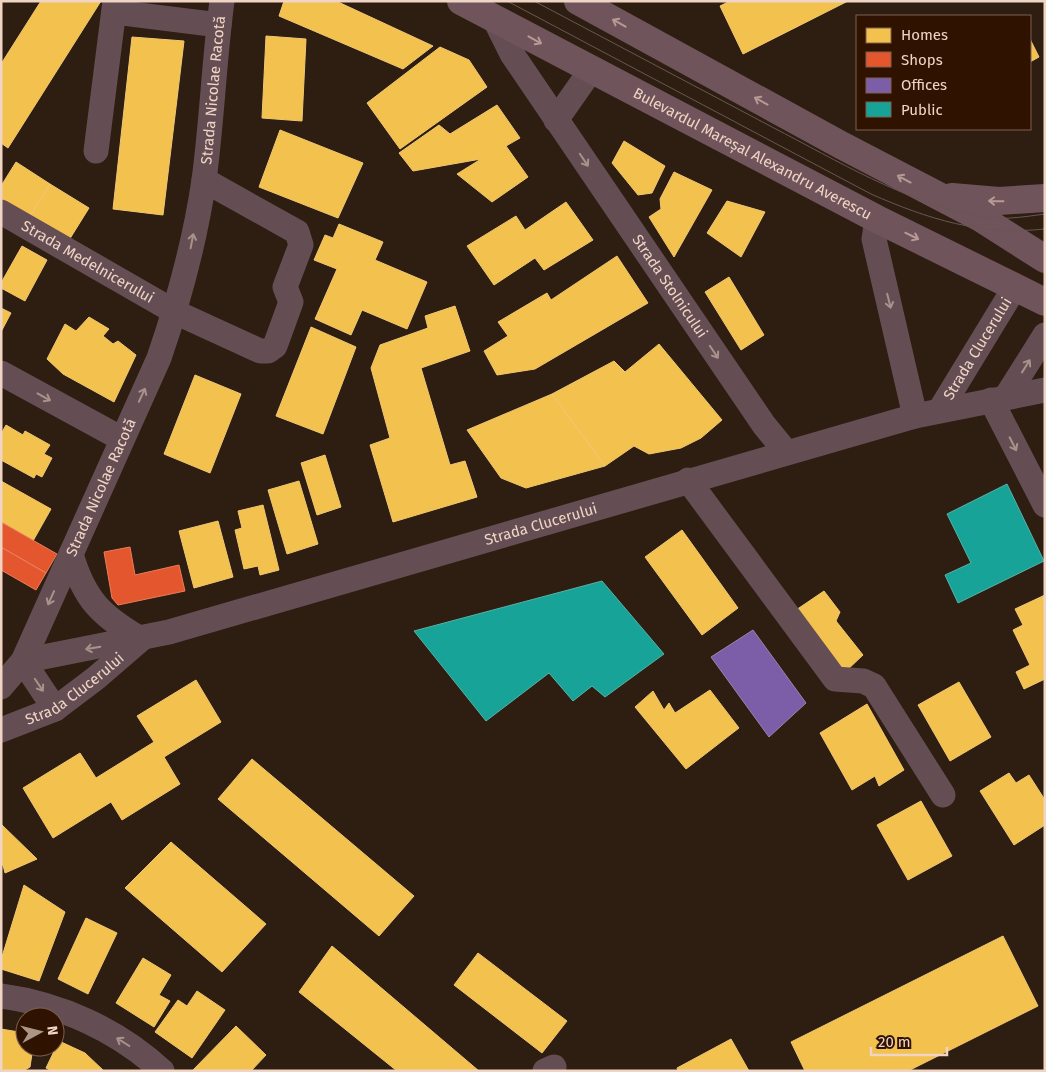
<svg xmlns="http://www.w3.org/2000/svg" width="1046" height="1072" font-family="'Fira Sans',sans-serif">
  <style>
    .homes { fill: #f2c14e; stroke: #f1c771 }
    .shops { fill: #e4572e; stroke: #e87d5b }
    .offices { fill: #7b5ea7; stroke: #9e82b0 }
    .public { fill: #17a398; stroke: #58b2a5 }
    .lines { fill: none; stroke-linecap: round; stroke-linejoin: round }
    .minor { stroke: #644e54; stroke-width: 25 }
    .major { stroke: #6f545b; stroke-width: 28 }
    .tram { stroke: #685754; stroke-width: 1 }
    .oneway { stroke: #b69b95 }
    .oneway2 { stroke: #aa928c }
    .labels { text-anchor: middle; stroke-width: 5; stroke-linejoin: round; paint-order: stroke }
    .street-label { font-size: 15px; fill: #f0d5c4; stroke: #301200 }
  </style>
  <rect width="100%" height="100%" fill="#2e1d11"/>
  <path class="homes" d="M41,1H101L8,148L1,143V64Z
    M284,1H336L433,46L403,69L279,16Z
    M730,1H848L743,54L720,6Z
    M266,36L306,39L302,121L262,118Z
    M132,37L184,41L163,215L113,209Z
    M1030,39L1039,57L1030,62Z
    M440,47L469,60L487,87L400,149L367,103Z
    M497,105L520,138L506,146L528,177L492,202L457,174L481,159L413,171L399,153L439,125L450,134Z
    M280,130L363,163L338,218L259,187Z
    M624,141L665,166L652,193L638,195L612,163Z
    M16,162L50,184L27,221L1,205V186Z
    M674,172L712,190L674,257L649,217L661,209L660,199Z
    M50,184L89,208L66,245L27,221Z
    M727,201L765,212L741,257L707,233Z
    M566,202L593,240L544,270L535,258L494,285L467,246L516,216L525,230Z
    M339,224L383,242L375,260L427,282L407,329L362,310L351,335L315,319L337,269L314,260L325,235L333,238Z
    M22,246L47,260L25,301L1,288V283Z
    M617,256L648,303L535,369L497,375L484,351L508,336L498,322L547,293L551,300Z
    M729,277L764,335L741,350L705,292Z
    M455,306L470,351L421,368L450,465L465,461L477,497L393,522L370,445L390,438L371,368L380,345L428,328L425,316Z
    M1,308L11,313L1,332Z
    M89,317L109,329L103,336L113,344L118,341L136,355L114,402L63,374L47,359L65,324L76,331Z
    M311,327L356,347L323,434L276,416Z
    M659,344L722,420L701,438L681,448L649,454L634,446L605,466L552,394L614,361L625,372Z
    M195,375L241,394L210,473L164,454Z
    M552,394L605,466L526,488L501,478L467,430Z
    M6,425L23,435L25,431L50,445L44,454L52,458L42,477L36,474L34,478L1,460V434Z
    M325,455L341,507L317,515L301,463Z
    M1,481L51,509L33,541L1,522Z
    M299,481L318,544L287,554L268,490Z
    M263,505L279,570L260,575L258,566L244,569L235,530L242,528L238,511Z
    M218,521L233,577L194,588L179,531Z
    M682,530L738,608L702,635L645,557Z
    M824,591L840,612L836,621L863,655L844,673L796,610Z
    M1045,595V679L1024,689L1016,672L1030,665L1013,630L1023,625L1015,609Z
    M196,680L221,722L164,757L180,784L122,820L111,802L53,838L23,788L80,753L96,778L154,742L137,716Z
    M959,682L991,737L950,761L918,705Z
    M710,690L739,728L686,769L635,707L653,691L664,710L669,703L675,713Z
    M867,704L904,770L879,786L875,776L852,790L820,733Z
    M252,759L414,896L379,936L218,799Z
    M1009,773L1016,783L1029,775L1045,800V825L1014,845L980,791Z
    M921,801L952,856L908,880L877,825Z
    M1,824L37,859L5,873L3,865L1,866Z
    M171,842L266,924L222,972L125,888Z
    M24,885L65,912L39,981L1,969V960Z
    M86,918L117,933L88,994L58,979Z
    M1003,936L1038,1006L908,1071H805L791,1042Z
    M332,946L479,1071H397L299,992Z
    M478,953L567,1021L542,1053L454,985Z
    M143,958L171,975L159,995L170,1001L154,1027L116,1003Z
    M197,991L225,1010L192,1058L155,1032L178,1000L187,1006Z
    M236,1026L266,1055L251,1071H192Z
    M1,1029L25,1033V1047H33L30,1067L23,1071H1Z
    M731,1039L749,1071H678L677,1068Z
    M59,1041L85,1053L104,1071H52L46,1068Z"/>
  <path class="shops" d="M1,522L57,554L46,573L1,547Z
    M1,547L46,573L36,590L1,570Z
    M130,547L135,575L179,565L185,591L118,605L112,598L104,552Z"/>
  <path class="offices" d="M753,630L806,703L769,737L711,657Z"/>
  <path class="public" d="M1007,484L1044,561L958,603L945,575L971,563L947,514Z
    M602,581L664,654L605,697L592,686L573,701L549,673L486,721L414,631Z"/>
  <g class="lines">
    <g class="minor">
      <path d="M115,12L219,25"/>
      <path id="s1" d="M494,18L512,54L764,425L786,452"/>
      <path d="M556,120L584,80"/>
      <path d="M96,151L115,1"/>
      <path id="s2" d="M1,212L175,312L260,351H268L275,346L291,302L285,287L301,245L297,232L204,180"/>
      <path d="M877,219L874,239L915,416"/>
      <path d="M1,373L122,439"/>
      <path d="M1006,397L1045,335"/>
      <path d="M991,400L1045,505"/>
      <path id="s3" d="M940,410L1015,287"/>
      <path d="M688,480L835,679L863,681L874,686L943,795"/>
      <path d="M71,554C84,599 101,616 141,639"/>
      <path id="s4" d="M1,687L23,661L169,632L915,416L1045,390"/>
      <path id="s5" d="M55,709L23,661L159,358C179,300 195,241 204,180C212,121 214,61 222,1"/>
      <path id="s6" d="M1,730L55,709L96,678L140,640"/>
      <path d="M1,996C60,1004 118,1030 162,1071"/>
      <path d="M545,1071L554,1067"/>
    </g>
    <g class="major">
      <path id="s7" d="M461,1L877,219L1045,302"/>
      <path d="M578,1L841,145L979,217L1045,259"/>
      <path d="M952,197L999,201L1045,198"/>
    </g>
    <path class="tram" d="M507,1L871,194C928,219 981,236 1045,229
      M534,1C613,43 693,85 772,127C838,161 903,201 977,216C998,221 1023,217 1045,214"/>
  </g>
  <defs><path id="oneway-shaft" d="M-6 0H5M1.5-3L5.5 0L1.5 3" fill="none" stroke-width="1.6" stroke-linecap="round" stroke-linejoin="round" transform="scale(1.25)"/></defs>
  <g class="oneway">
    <use href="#oneway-shaft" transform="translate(619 23) rotate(-151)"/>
    <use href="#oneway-shaft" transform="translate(535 40) rotate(29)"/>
    <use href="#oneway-shaft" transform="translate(761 101) rotate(-151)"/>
    <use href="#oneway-shaft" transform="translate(904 179) rotate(-152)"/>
    <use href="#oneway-shaft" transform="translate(996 201) rotate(-179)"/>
    <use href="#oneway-shaft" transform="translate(912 236) rotate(26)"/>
  </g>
  <g class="oneway2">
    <use href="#oneway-shaft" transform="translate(584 160) rotate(56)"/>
    <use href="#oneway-shaft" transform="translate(192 241) rotate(-79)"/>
    <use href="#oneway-shaft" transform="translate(889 301) rotate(76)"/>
    <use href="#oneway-shaft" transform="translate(714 352) rotate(56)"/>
    <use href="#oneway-shaft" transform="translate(1026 366) rotate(-58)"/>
    <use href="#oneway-shaft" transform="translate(142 395) rotate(-65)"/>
    <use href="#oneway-shaft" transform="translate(44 397) rotate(29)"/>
    <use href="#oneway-shaft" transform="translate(1013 444) rotate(63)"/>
    <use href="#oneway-shaft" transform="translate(51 598) rotate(114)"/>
    <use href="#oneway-shaft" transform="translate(93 648) rotate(170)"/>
    <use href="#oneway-shaft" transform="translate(39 685) rotate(56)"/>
    <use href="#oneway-shaft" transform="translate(123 1042) rotate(-148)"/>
  </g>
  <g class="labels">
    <g class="street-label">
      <text dy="5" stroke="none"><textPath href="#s5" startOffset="664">Strada Nicolae Racotă</textPath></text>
      <text dy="5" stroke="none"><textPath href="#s7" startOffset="329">Bulevardul Mareșal Alexandru Averescu</textPath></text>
      <text dy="5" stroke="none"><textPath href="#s2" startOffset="100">Strada Medelnicerului</textPath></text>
      <text dy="5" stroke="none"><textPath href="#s1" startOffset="321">Strada Stolnicului</textPath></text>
      <text dy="5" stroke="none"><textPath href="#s3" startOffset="72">Strada Clucerului</textPath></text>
      <text dy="5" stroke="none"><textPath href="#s5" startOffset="248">Strada Nicolae Racotă</textPath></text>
      <text dy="5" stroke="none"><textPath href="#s4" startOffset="570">Strada Clucerului</textPath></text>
      <text dy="5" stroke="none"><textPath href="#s6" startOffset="85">Strada Clucerului</textPath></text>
    </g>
  </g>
  <rect width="1046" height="1072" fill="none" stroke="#f0d5c4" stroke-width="5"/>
  <rect x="856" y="15" width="175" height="115" fill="#301200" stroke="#7d604e"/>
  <rect x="866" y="28" width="25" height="15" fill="#f2c14e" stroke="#7d604e"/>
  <text x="901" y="40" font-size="15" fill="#f0d5c4">Homes</text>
  <rect x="866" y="52" width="25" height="15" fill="#e4572e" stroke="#7d604e"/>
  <text x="901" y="65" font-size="15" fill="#f0d5c4">Shops</text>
  <rect x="866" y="78" width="25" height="15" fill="#7b5ea7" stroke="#7d604e"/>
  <text x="901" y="90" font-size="15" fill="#f0d5c4">Offices</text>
  <rect x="866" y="102" width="25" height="15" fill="#17a398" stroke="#7d604e"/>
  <text x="901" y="115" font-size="15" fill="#f0d5c4">Public</text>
  <g transform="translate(40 1032) rotate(83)"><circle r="24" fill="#301200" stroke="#7d604e"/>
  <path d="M0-4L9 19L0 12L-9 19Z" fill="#ac9585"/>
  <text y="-8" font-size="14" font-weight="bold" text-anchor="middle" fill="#f0d5c4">N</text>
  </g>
  <path d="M871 1047v8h76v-8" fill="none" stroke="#f0d5c4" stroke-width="2.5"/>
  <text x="878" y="1047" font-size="15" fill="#f0d5c4" stroke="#301200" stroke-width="4" paint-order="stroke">20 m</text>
</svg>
